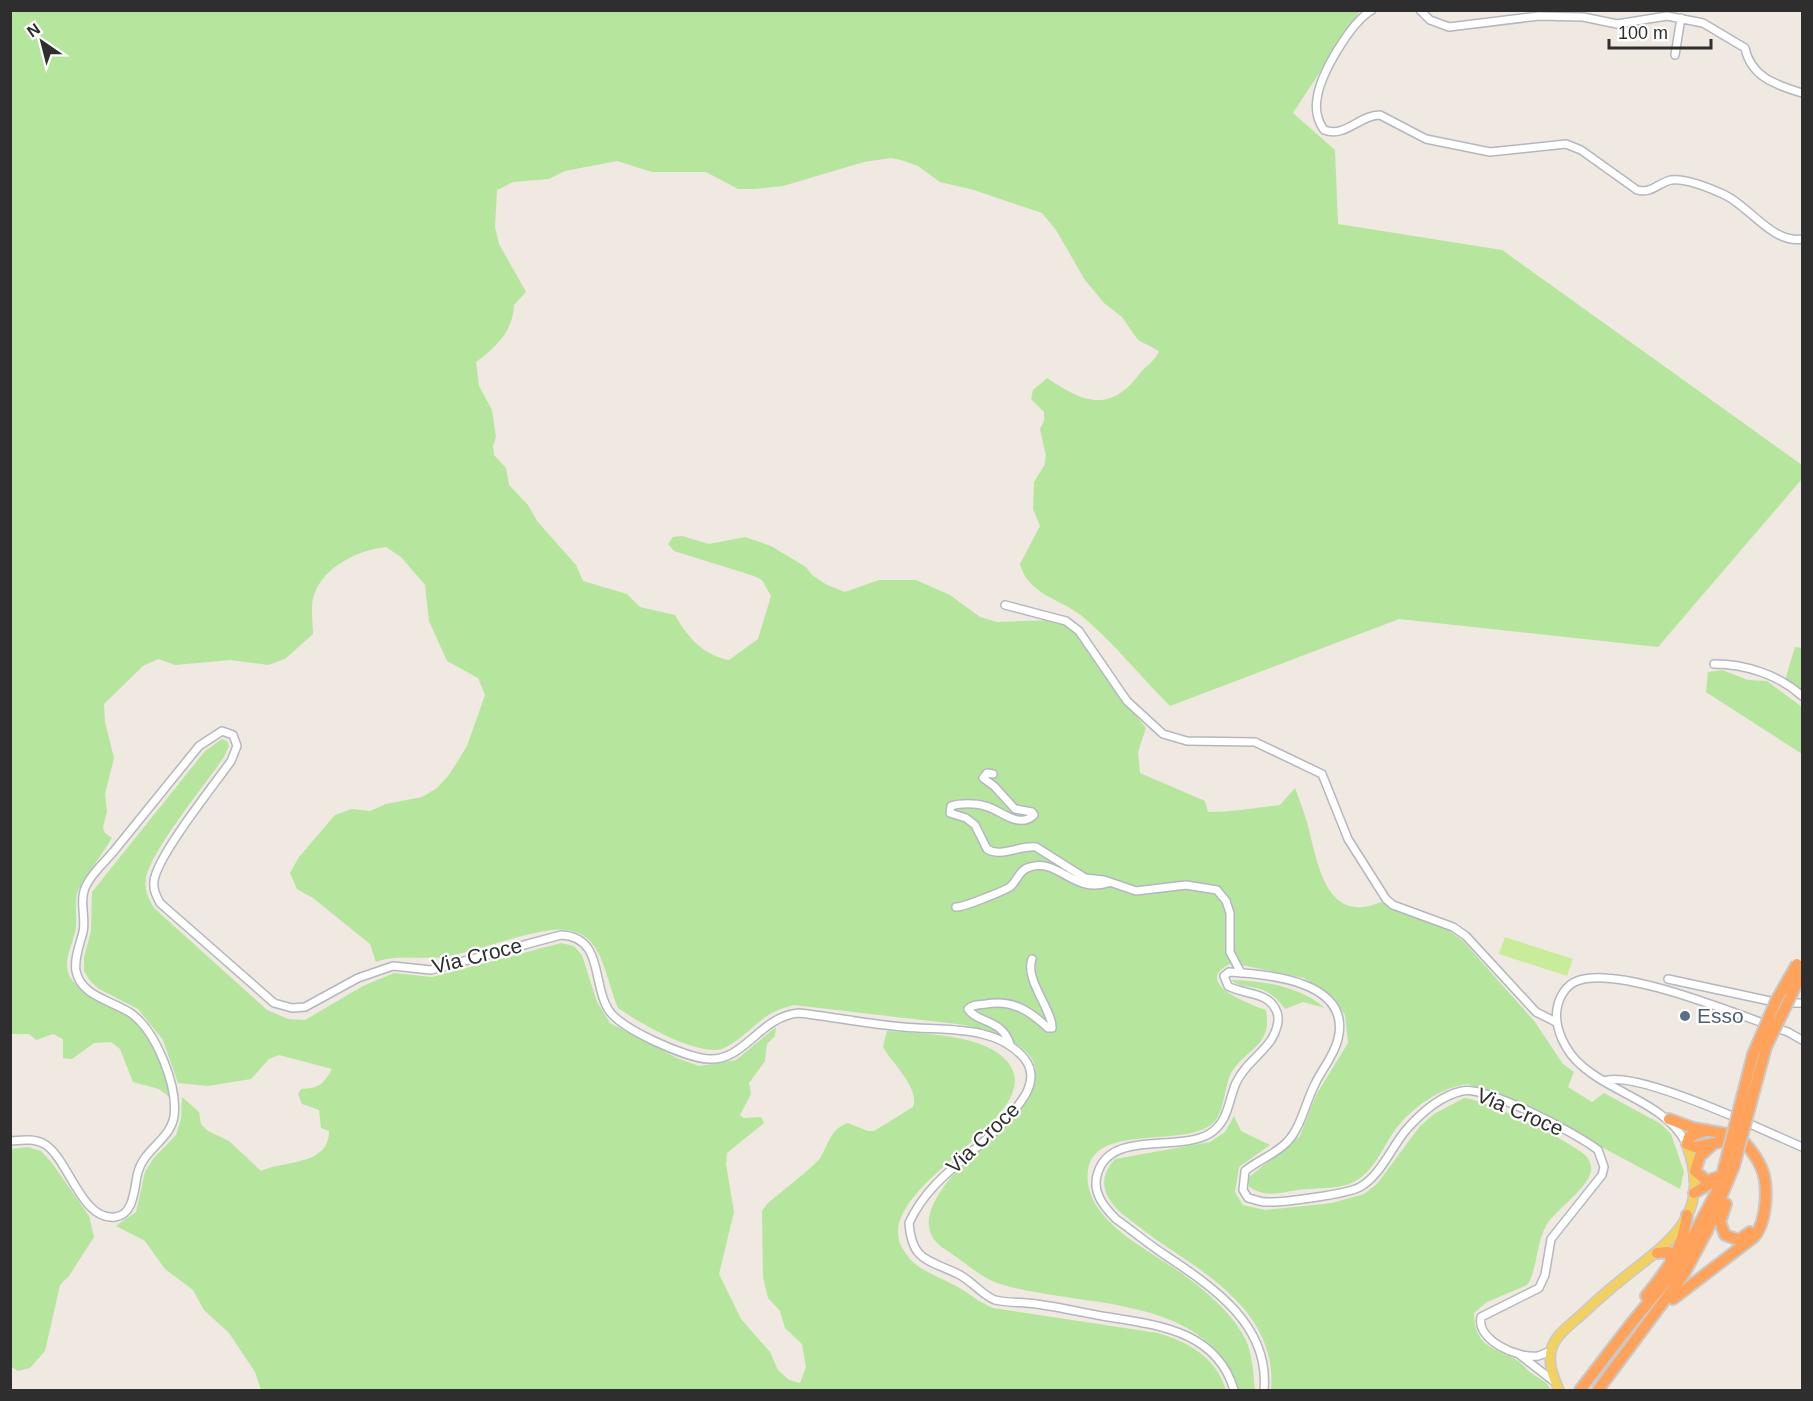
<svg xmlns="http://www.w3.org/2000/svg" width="1813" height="1401" font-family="Arial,sans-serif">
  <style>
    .green { fill: #b6e59e }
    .pitch { fill: #c9ec9a }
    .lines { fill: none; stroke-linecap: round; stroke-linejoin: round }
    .minor-casing { stroke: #b4b7c1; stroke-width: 10 }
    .major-casing { stroke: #c9c9c9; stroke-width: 12 }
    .highway-casing { stroke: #c9c9c9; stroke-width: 14 }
    .minor { stroke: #fff; stroke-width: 7 }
    .major { stroke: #f2d163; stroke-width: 9 }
    .highway { stroke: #ffa35c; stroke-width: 10 }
    .highway-bridge-casing { stroke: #c9c9c9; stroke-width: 14; stroke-linecap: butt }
    .highway-bridge { stroke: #ffa35c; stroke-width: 10 }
    .service-dot { fill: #5c6f8a; stroke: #fff; stroke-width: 2 }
    .labels { text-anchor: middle; stroke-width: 4.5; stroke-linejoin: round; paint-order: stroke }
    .street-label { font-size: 21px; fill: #2e2e2e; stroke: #fff }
    .service-label { font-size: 21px; fill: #4e5e75; stroke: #fff; text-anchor: start }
  </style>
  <rect width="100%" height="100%" fill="#efe9e1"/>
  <path class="green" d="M10,11H1360L1293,113L1335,150L1338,224L1502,250L1802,465V479L1658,647L1399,619L1170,706C1142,678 1112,641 1082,616C1061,599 1028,595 1020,564L1040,526L1033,509L1034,482L1044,466L1046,456L1040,429L1044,421V412L1031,399L1033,390L1047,378C1085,404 1111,413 1141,372C1147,365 1156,360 1159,351L1138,340L1122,317L1104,303L1085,280L1056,230L1042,213L974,190L940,182L918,166L901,160L891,158L864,162L783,186L755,189H738L706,172H652L617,161L565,171L549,179L513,182L497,190L495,227L499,244L526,292L514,305C513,331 497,346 476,362L479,386L492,410L496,437L493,446L494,455L506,468L509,485L528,505L537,521L576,565L583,581L627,594L640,607L675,615C688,638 703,655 729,660L758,639L771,596L762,580L754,576L674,551L668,544L673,537L682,536L709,544L745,537L771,546L806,567L812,575L827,585L845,592L879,580H916L950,595L980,617L997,622L1055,620L1075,628L1105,671L1113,688L1146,728L1138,752L1140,773L1205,801L1208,812C1233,812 1256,808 1280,805L1295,788C1299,799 1303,809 1306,819C1317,856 1323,927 1381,902L1448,930L1463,941L1535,1022L1563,1064L1574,1072L1568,1087L1592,1102L1604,1093L1661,1124L1671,1134L1684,1172L1680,1189L1536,1112L1468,1084C1441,1087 1411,1108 1395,1130C1384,1145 1376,1167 1360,1178C1343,1191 1318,1187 1297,1190C1280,1193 1263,1198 1249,1186V1177L1300,1136L1316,1095L1348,1043L1345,1015L1335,999L1304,978L1232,963C1189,982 1250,1004 1266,1010C1272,1046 1250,1046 1233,1070C1223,1085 1226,1113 1212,1124C1183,1148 1095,1123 1088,1170C1081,1222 1155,1252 1188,1278C1209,1294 1229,1311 1242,1333C1253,1350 1253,1372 1255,1390H1238C1209,1293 1080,1308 1000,1284C981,1278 962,1260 946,1250C904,1224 949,1179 972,1154C982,1144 996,1136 1006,1125C1063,1066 1032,1042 965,1025L794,1005C762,1013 760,1024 736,1041C730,1045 723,1050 715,1050C687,1050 641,1024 618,1008C609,988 605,957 590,941C581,931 563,928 551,930C516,935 483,949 449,956C425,961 399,953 376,962L370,944L313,898L297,889L290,873L299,857L335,815L352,809L370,811L386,804L422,797L437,788L449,775L467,746L485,695L478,678L447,661L429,621L425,585L401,557L386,547C358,550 323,567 314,595C310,606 313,622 313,634L285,659L268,665L231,660L175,665L158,659L143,666L104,704L105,722L114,758L105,794L107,811L103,827L105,833L112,838L78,890C74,903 77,914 76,926C75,942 62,958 69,975C78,994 109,1001 125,1013C152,1034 164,1069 173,1100L159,1089L133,1082L120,1049L111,1042L94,1043L72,1059L63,1058V1039L53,1034L36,1040L29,1034H11Z
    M1795,647L1802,648V692L1785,680Z
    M1722,670L1748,680L1767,681L1802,707V754L1706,692L1708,672Z
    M222,739L227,741L229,746L224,757C205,785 153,848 146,877C144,889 148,898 154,908L267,1010L288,1019L305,1020L363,986L394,973L432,977L561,943L574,946L582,955L597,1002L610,1023L677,1058L699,1066L736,1060L776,1027L775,1036L767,1044L765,1061L749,1083L751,1094L740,1115L744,1118L761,1117L764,1123L727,1153L726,1164L734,1212L719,1274L741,1319L770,1352L778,1370L789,1380L800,1383L806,1367L802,1344L785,1328L780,1311L768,1298L763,1277L762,1211L767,1204C777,1195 814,1167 820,1158C829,1144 830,1129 848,1123L868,1131H874L913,1107C920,1088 891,1062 883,1047L887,1031C921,1034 998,1033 1013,1071C1033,1122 885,1184 899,1240C900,1246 909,1259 914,1263C925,1272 941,1278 954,1285C968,1292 978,1302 993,1308L1158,1333C1188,1342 1216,1357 1226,1390H261L255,1372L229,1333L204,1310L193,1290L165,1269L145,1241L116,1226L136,1212L145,1172L153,1159L176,1135L181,1119L182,1097L199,1112L201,1124L208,1131L229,1141L261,1171C285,1160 329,1166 329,1131L321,1128L319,1110L302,1104L298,1094L301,1089C319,1088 323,1085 332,1069L279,1055L269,1059L251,1079L208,1086L178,1083L163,1040L138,1009L99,989L90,981L84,971V957L91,931L92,892L205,751Z
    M1231,980C1265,981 1299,986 1325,1008L1303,1002L1285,1009C1263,978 1245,993 1231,980Z
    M1464,1098C1487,1100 1566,1139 1585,1155C1589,1158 1592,1166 1591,1171C1588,1188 1557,1209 1547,1224C1535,1244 1538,1270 1527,1285L1487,1302L1474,1313C1474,1343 1490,1347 1513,1358C1520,1361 1525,1368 1531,1373C1540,1379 1547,1381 1551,1390H1271C1277,1321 1220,1282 1170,1249C1153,1238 1137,1225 1121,1213C1103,1196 1097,1179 1115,1159L1210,1142L1225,1132L1234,1116L1241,1131L1270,1145L1239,1167L1235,1192L1243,1205L1265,1210L1332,1203L1364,1194L1377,1184L1420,1126L1434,1114Z
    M28,1147L41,1151L52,1163L89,1216L94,1237L69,1276L60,1285L45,1351L30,1368L18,1371L10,1366V1149Z"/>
  <path class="pitch" d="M1505,937L1573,959L1567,976L1499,954Z"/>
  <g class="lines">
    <g class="minor-casing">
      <path id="minor" d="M1372,10C1351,22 1320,74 1317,99C1315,111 1317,120 1324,130C1346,138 1359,115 1380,115L1426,139L1490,152L1566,144L1581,150L1637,190C1651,194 1658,183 1671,180C1686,178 1712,189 1725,195C1750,207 1773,244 1802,239
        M1420,10L1430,20L1449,27L1539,16L1583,17L1617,24L1667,16L1703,23L1745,48C1751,77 1776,85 1802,93
        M1675,55L1681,18
        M1005,605L1066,621L1079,631L1127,701L1163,734L1187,741L1255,742L1322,774L1348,839L1386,899L1393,905L1453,927L1466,936L1536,1012L1556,1022
        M1714,664C1746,664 1779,675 1802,696
        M993,774L987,773L983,778L994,786L1015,809L1032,812L1034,815C1018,830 1000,809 985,806C976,803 960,803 951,806L950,813L966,818L975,825L987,849C1000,858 1020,845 1036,847L1085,878L1104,880L1136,891L1186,885L1217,890L1226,901L1230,913V952L1241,973
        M956,907C961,908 1007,890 1011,886C1018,879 1020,869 1030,867C1059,858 1073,894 1108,883
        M1668,979L1770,1001
        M1792,1003H1802
        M1010,1044C1001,1018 978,1024 968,1009C973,1004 979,1005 986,1004C1012,999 1030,1011 1048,1028H1052C1053,1011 1024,979 1032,959
        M1604,1081C1628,1072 1706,1105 1732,1116
        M1750,1124L1802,1147
        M10,1141C22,1140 35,1138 46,1145C69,1161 82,1221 115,1217C135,1215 134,1186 138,1172C144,1149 171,1139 174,1116C178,1086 156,1032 132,1014C114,1001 81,997 76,971C74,958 80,944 83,932C86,919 80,904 84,891C88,877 104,863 114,851C142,816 171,781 199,746L222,731L233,735L237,746L231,761C214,785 157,856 154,881C153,890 156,895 160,903L274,1003L292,1008L305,1007L358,978L393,966L431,970L561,935C604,937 592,984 608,1009C620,1029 686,1058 709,1059C745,1061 760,1016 799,1013C834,1017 868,1024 903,1027C944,1031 995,1024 1024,1058C1042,1080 1021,1103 1006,1120C973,1156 930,1177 909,1223C912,1261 927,1259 958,1274C971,1280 983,1296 995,1300C1007,1303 1023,1302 1036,1304C1060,1307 1084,1313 1108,1317C1160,1325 1217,1332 1234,1390
        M1686,1143C1665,1103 1613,1094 1581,1065C1566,1052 1554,1029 1557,1009C1559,997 1566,985 1577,981C1619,964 1743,1017 1788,1032L1802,1040
        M1520,1355L1556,1383
        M1264,1390C1270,1325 1213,1287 1165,1255C1148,1244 1133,1231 1116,1219C1103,1206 1091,1191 1098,1172C1112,1130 1178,1152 1209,1134C1229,1122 1228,1101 1236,1083C1244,1065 1261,1055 1271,1040C1276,1032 1281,1019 1276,1010C1267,991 1244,995 1228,986L1224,976L1229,972C1268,974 1352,981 1338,1039C1334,1056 1322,1069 1315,1084C1306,1101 1301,1128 1287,1142C1276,1154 1258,1160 1245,1171L1243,1190L1248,1198C1254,1199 1260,1202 1266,1202C1281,1203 1348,1194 1360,1187C1381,1175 1391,1148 1406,1130C1420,1114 1440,1096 1462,1091C1485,1085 1578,1134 1598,1150L1604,1167L1602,1175L1551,1239L1545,1275L1539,1288L1481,1317C1476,1340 1518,1359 1538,1356C1542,1355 1547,1352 1551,1351"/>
    </g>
    <g class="major-casing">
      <path id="major" d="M1559,1390C1554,1378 1548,1365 1551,1351C1554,1336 1569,1326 1580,1316C1593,1304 1607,1291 1621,1280C1672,1239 1713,1216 1686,1143"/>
    </g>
    <g class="highway-casing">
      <path id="highway" d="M1669,1119L1693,1128L1727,1134
        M1707,1130L1689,1137L1687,1144L1695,1147L1726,1141
        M1712,1145L1700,1156L1695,1171L1707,1181L1718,1177
        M1694,1193L1715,1181
        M1726,1204L1720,1222L1725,1235L1739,1240L1750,1232
        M1657,1253L1668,1252L1671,1259L1670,1265
        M1646,1296C1667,1270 1683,1249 1687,1215
        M1673,1299L1754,1237C1767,1222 1769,1184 1761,1167C1757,1158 1751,1150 1745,1143
        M1580,1390L1630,1325L1675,1270L1719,1187L1726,1160
        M1598,1390L1684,1274L1707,1231L1734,1166"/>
    </g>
    <use href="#minor" class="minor"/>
    <use href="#major" class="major"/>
    <use href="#highway" class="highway"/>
    <g class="highway-bridge-casing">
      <path id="highway-bridge" d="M1726,1160L1753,1054L1776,1001L1797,964
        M1734,1166L1766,1047L1802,973"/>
    </g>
    <use href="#highway-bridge" class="highway-bridge"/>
  </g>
  <circle class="service-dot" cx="1685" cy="1016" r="6"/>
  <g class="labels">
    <g class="street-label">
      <text transform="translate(477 956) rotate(-14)" y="7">Via Croce</text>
      <text transform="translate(1520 1112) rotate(23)" y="7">Via Croce</text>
      <text transform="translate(983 1138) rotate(-44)" y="7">Via Croce</text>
    </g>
    <g class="service-label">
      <text x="1697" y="1023">Esso</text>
    </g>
  </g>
  <rect width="1813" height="1401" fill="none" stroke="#2e2e2e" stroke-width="24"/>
  <g transform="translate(42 42) rotate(325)" stroke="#ffffff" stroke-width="4.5" paint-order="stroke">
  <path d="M0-4.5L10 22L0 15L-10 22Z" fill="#2e2e2e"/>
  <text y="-9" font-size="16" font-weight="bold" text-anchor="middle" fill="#2e2e2e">N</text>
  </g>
  <path d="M1609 39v9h102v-9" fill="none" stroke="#2e2e2e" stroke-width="3"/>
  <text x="1618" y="39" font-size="18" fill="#2e2e2e" stroke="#ffffff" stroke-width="4.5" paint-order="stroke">100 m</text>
</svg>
